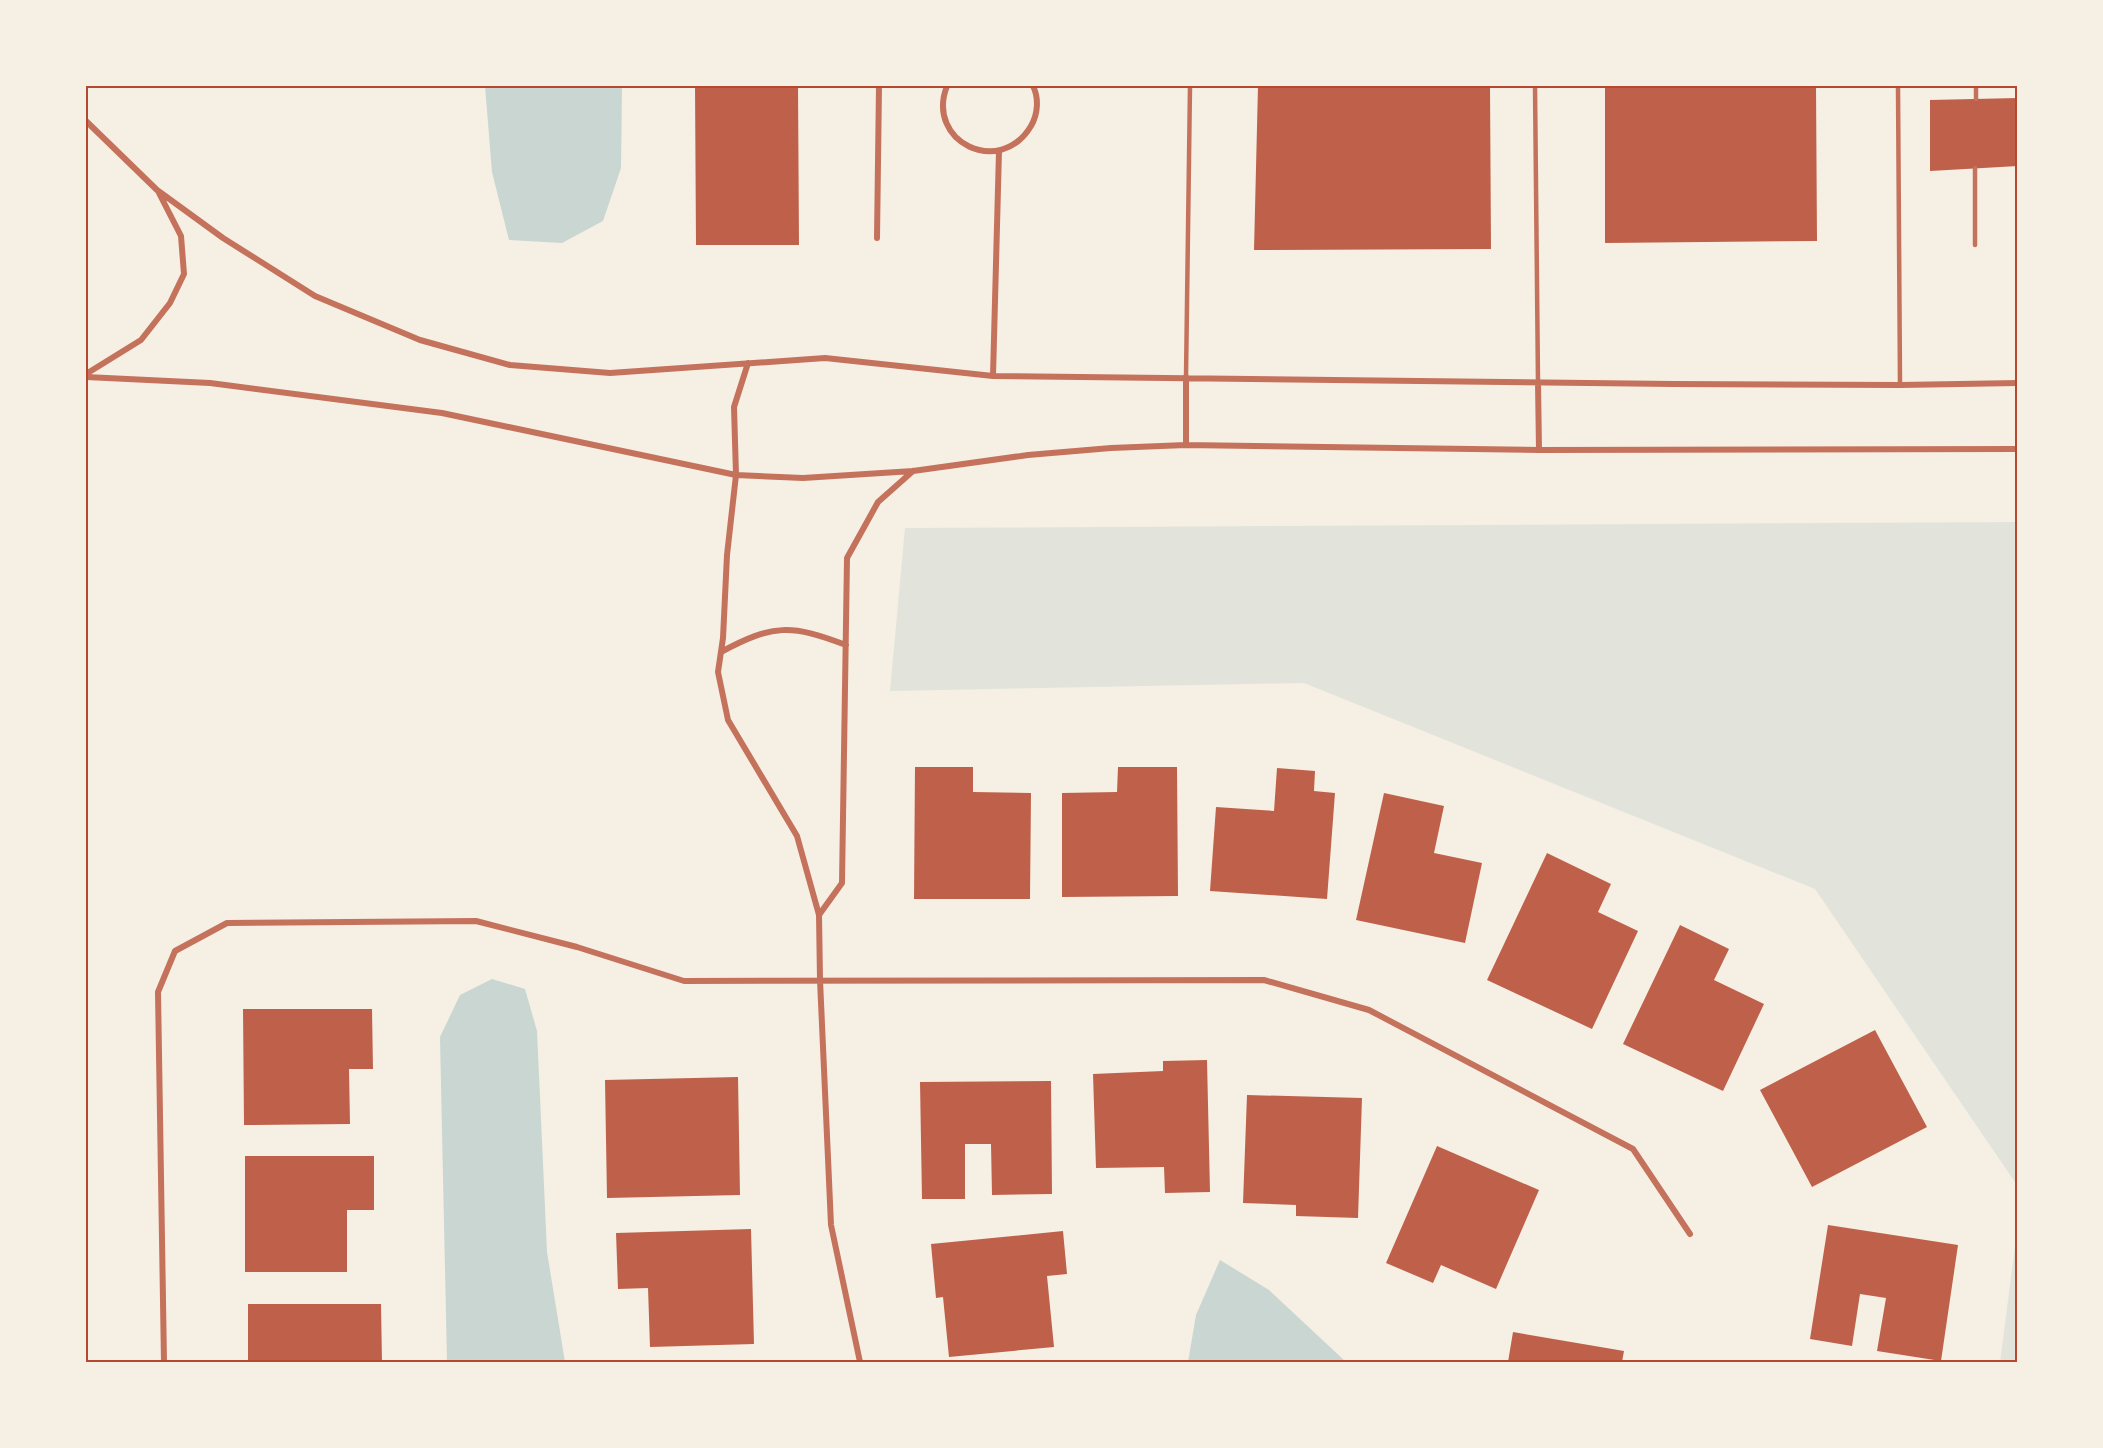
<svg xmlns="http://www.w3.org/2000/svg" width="2103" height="1448" font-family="'Varela Round',sans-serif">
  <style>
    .green { fill: #e2e4dc }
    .water { fill: #c9d6d2 }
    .building { fill: #bf614a }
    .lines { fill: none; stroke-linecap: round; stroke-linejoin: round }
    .service { stroke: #c5725c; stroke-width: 4.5 }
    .minor { stroke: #c5725c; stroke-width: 6 }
    .neatline { fill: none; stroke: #b5482f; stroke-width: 2 }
  </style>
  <rect width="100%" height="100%" fill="#f6efe4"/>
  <path class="green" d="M2017,522V1185L1815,889L1304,683L890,691L905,528Z
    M2017,1231V1362H2000Z"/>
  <path class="water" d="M485,86H622L621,168L603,221L562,243L509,240L492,172Z
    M492,979L525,989L537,1031L547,1252L565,1362H447L440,1037L460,995Z
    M1220,1260L1269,1290L1346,1362H1188L1196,1315Z"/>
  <path class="building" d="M695,86H798L799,245H696Z
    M1258,86H1490L1491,249L1254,250Z
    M1605,86H1816L1817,241L1605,243Z
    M2018,98V166L1930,171V100Z
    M915,767H973V792L1031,793L1030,899H914Z
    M1118,767H1177L1178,896L1062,897V793L1117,792Z
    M1277,768L1315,771L1314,791L1335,793L1327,899L1210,891L1216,807L1274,811Z
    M1384,793L1444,806L1434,853L1482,863L1465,943L1356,920Z
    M1547,853L1611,884L1598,912L1638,931L1592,1029L1487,980Z
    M1680,925L1729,949L1714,980L1764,1004L1723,1091L1623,1044Z
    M243,1009H372L373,1069H349L350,1124L244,1125Z
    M1875,1030L1927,1127L1812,1187L1760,1090Z
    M1207,1060L1210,1192L1165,1193L1164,1167L1096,1168L1093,1074L1163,1071V1061Z
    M738,1077L740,1195L607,1198L605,1080Z
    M1051,1081L1052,1194L992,1195L991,1144H965V1199H922L920,1082Z
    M1247,1095L1362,1098L1358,1218L1296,1216V1205L1243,1203Z
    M1437,1146L1539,1190L1496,1289L1441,1265L1433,1283L1386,1263Z
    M245,1156H374V1210H347V1272H245Z
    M1828,1225L1958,1245L1941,1361L1877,1351L1886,1298L1860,1294L1852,1346L1810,1339Z
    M751,1229L754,1344L650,1347L648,1288L618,1289L616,1233Z
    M1063,1231L1067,1274L1047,1276L1054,1347L949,1357L943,1297L936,1298L931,1244Z
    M248,1304H381L382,1362H248Z
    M1513,1332L1624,1351L1622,1362H1508Z"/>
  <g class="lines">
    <path class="service" d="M1535,86L1538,383
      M1898,86L1900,385
      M1976,99V86
      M1975,245V168
      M1186,377L1190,86"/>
    <path class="minor" d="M947,86C925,142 1000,178 1031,126C1038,114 1039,98 1033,86
      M86,121L157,190L223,238L315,296L420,340L510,365L610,373L825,358L993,376L1673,384L1900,385L2018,383
      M877,238L879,86
      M748,363L734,407L736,475L727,555L723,638L718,672L728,720L797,836L819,915L820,980L831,1225L860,1362
      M86,374L141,340L170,303L184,274L181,236L159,193
      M993,376L999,151
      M86,377L210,383L442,413L736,475L803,478L913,471L1028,455L1111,448L1186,445L1539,450L2018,449
      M1186,377V445
      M1538,383L1539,450
      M721,652C773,624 791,624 846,645
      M819,915L842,883L847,558L878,502L913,471
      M164,1362L158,992L175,951L227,923L476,921L577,947L684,981L1264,980L1369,1010L1633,1149L1690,1234"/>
  </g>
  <rect width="2103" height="1448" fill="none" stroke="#f6efe4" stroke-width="174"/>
  <rect x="87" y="87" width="1929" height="1274" class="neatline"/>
</svg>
